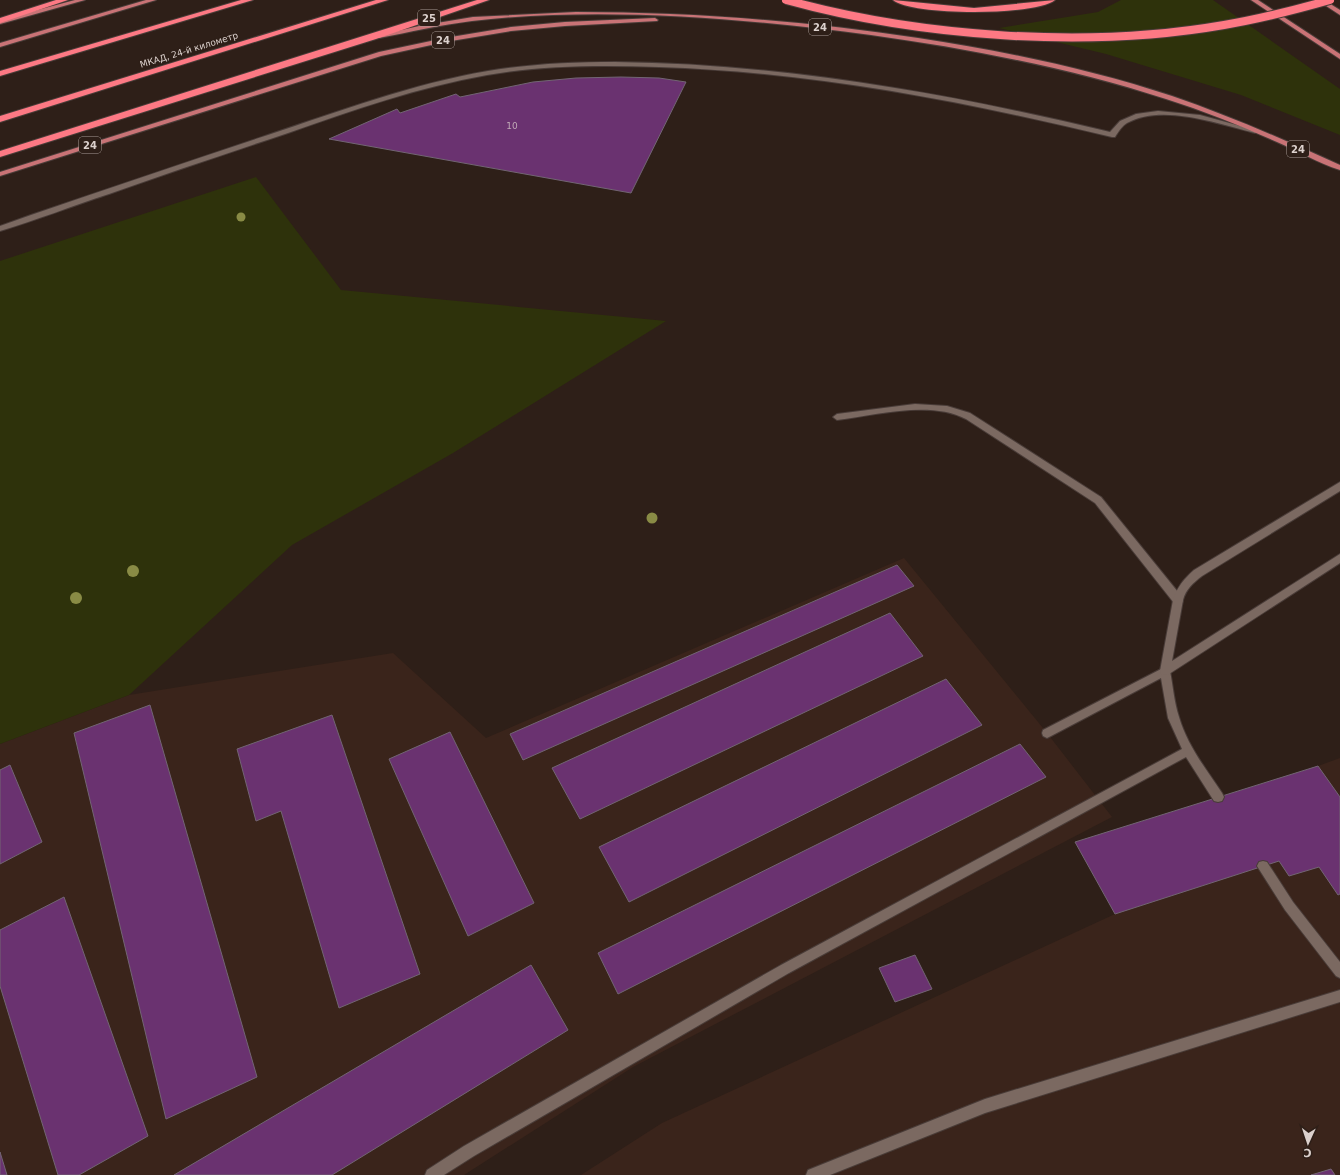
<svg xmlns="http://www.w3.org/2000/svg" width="1340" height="1175" font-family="'DejaVu Sans',sans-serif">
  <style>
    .built { fill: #3a241b }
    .green { fill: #2e320b }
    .building { fill: #6a3270; stroke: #726573 }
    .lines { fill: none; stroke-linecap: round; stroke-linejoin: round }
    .lane-casing { stroke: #493c38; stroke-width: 2 }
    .street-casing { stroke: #493c38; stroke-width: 2 }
    .primary-casing { stroke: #493c38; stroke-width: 2 }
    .highway-casing { stroke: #493c38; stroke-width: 2 }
    .lane { fill: #7b6961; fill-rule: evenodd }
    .street { fill: #7b6961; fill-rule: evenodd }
    .primary { fill: #c97376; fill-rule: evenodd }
    .highway { fill: #fd7984; fill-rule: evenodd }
    .highway-bridge-casing { stroke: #493c38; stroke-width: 10; stroke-linecap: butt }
    .highway-bridge { stroke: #fd7984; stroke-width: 8 }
    .tree { fill: #898b45 }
    .labels { text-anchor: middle; stroke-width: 3; stroke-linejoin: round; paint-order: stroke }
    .far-street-label { font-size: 9px; fill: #dcd1cd; stroke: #2e1f18 }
    .number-label { font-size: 9px; fill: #c0a9b6 }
    .shield { fill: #2e1f18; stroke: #a89c97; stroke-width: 1 }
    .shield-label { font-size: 10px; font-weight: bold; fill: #dcd1cd }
  </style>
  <rect width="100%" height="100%" fill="#2e1f18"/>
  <path class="built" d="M904,558L1047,733L1112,817L633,1067L464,1175H0V744L129,695L393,653L486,738Z
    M1340,758V1175H581L662,1123L1115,914L1075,842L1318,766Z"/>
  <path class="green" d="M1121,0H1213L1340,89V135L1241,95L1106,54L999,28L1098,12Z
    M256,177L341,290L666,321L453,453L292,545L129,695L0,744V261Z"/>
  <path class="building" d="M621,77L659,78L686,82L631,193L329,139L397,109L400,113L456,94L460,97L533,82L576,78Z
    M897,565L914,586L523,760L510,734Z
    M890,613L923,656L580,819L552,768Z
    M946,679L982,725L629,902L599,847Z
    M150,705L257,1077L166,1119L74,733Z
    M332,715L420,974L339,1008L281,811L256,821L237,749Z
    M450,732L534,903L468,936L389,759Z
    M1020,744L1046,777L618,994L598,953Z
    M10,765L42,842L0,864V770Z
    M1318,766L1340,797V894L1338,895L1319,867L1289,876L1279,861L1115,914L1075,842Z
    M64,897L148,1136L79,1175H58L0,986V930Z
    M915,955L932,989L895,1002L879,968Z
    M531,965L568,1030L332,1175H174Z
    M0,1152L7,1175H0Z
    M1331,1169L1335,1175H1311Z"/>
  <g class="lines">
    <g class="lane-casing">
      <path id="lane" d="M615,62C784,64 947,93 1110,132L1120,121L1136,114L1158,111L1200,115L1259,131L1255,133C1219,124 1162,103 1127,123C1122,126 1118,132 1115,137H1112C963,101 812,72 659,67C601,65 543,65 487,75C419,87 353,110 288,133C228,153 168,173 109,194C72,206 37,220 0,231V226L31,215C110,188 189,161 268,135C340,111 412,84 488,71C530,64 573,62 615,62Z
        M915,404L947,406L970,413L1101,497L1182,597L1183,600L1182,603H1174L1095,503L966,419C931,400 875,415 837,420L833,417L837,414Z
        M1165,667L1169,668L1170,671C1173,686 1174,702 1179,717C1187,745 1206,769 1222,793L1224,797L1222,801L1218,802L1214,801L1186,757L789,973L474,1156L444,1175H425L427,1170L464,1146L781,965L1182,749L1168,718L1161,678L1051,736L1047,738L1043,736L1042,733L1043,730Z
        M1263,861L1267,862L1293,902L1340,962V978L1336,976L1285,910L1257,866L1259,862Z
        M1340,990V1002L985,1113L830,1175H806L808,1170L985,1099Z"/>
    </g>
    <g class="street-casing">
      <path id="street" d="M1340,482V491L1202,576C1193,583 1186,589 1183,600L1172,661L1340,554V563L1169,674L1165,675L1161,674L1160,671L1173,600C1177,587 1184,579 1194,570Z"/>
    </g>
    <g class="primary-casing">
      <path id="primary" d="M75,0H85L0,24V20Z
        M146,0H156L0,47V43Z
        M1251,0H1258L1340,54V59Z
        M1317,0H1324L1340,10V15Z
        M576,12C691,12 805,21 918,38C1004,51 1090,69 1172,96C1230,116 1285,140 1340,165V170C1318,163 1298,151 1277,142C1241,126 1204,111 1166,99C1070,68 971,49 871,35C744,18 599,6 472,21C440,25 410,32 379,38L376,36L419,26L473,17Z
        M655,18L658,20L657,21L565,26L511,31L445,42L381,56L0,176V172L379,52L445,38L511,27L565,22Z"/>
    </g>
    <g class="highway-casing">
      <path id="highway" d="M56,0H68L0,23V18Z
        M241,0H253L0,76V71Z
        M376,0H388L0,122V116Z
        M477,0H489L376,39L0,157V151Z
        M893,0L974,8L1055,0C1037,16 911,16 893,0Z"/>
    </g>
    <use href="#lane" class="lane"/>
    <use href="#street" class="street"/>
    <use href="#primary" class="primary"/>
    <use href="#highway" class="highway"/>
    <g class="highway-bridge-casing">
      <path id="highway-bridge" d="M786,0C920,37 1087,49 1224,25C1260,19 1295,10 1330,0"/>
    </g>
    <use href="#highway-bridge" class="highway-bridge"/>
  </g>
  <g class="tree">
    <circle cx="241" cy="217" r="4.5"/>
    <circle cx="652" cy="518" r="5.5"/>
    <circle cx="133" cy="571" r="6"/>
    <circle cx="76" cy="598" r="6"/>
  </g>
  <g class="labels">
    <g class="far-street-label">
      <text transform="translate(189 50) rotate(-17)" y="3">МКАД, 24-й километр</text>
    </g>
    <g class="number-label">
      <text x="512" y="129">10</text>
    </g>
    <g class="shield">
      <rect x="418" y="10" width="22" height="16" rx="3"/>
      <rect x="809" y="19" width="22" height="16" rx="3"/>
      <rect x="432" y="32" width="22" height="16" rx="3"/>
      <rect x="79" y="137" width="22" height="16" rx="3"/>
      <rect x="1287" y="141" width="22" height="16" rx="3"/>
    </g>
    <g class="shield-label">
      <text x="429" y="22">25</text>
      <text x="820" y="31">24</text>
      <text x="443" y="44">24</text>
      <text x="90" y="149">24</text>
      <text x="1298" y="153">24</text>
    </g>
  </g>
  <g transform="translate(1308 1143) rotate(183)" stroke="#2e1f18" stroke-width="3" paint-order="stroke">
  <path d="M0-3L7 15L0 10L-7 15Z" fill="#dcd1cd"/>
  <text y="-6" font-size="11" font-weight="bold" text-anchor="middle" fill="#dcd1cd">С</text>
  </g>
</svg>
